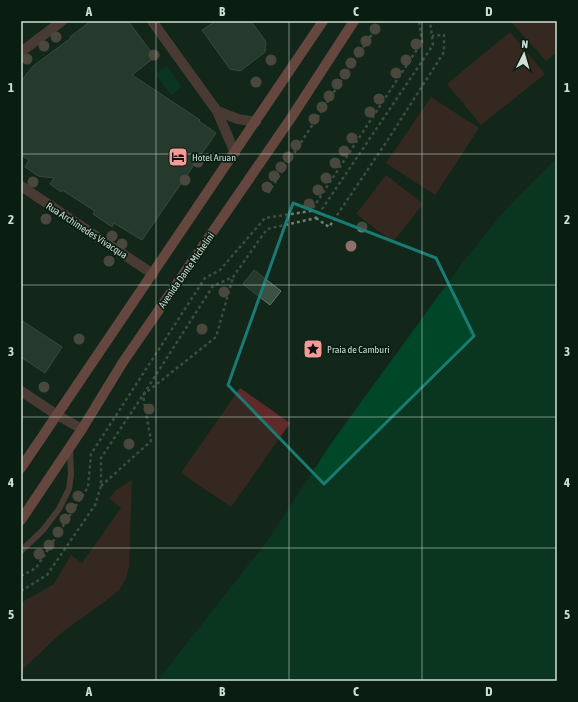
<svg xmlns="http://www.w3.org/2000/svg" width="578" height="702" font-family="'Asap Condensed',sans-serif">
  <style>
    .green { fill: #5f2b2a }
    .water { fill: #004727 }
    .building { fill: #3c5143; stroke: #62796a }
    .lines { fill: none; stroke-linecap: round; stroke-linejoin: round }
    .path { stroke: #6d7e73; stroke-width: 2.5; stroke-dasharray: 3 3; stroke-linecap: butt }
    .service { stroke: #8c5552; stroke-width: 6 }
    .minor { stroke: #8c5552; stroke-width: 10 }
    .tertiary { stroke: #8c5552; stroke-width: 10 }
    .secondary { stroke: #c9706d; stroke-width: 10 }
    .tree { fill: #8e7169 }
    .marked { fill: none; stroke: #197b73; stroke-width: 3; stroke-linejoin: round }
    .grid { fill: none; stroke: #d1ded5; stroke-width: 1; stroke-opacity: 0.55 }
    .labels { text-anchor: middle; stroke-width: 3.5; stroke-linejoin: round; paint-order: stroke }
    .poi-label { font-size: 10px; fill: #d1ded5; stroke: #091d11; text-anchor: start }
    .street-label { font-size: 10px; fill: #d1ded5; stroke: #091d11 }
    .neatline { fill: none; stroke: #d1ded5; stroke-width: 1.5 }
    .grid-label { font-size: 13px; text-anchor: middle; font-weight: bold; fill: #d1ded5 }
  </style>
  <rect width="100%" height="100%" fill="#13261a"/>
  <path class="green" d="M514,21H557V52L546,61L512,23Z
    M510,32L545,74L481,125L447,84Z
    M431,97L479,128L435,195L386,163Z
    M386,175L423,204L393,242L356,214Z
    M240,388L290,423L231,507L181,473Z
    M132,480L129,566L126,578L120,589L108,599L61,633L21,671V605L24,601L54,584L71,555L82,563L121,508L109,498L116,490Z"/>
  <path class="water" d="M167,66L182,87L171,95L155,74Z
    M557,158V681H157L268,540L332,442L463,262L505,210Z"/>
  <path class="building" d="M91,21H128L155,57L132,75L200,120L199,121L216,133L142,240L114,223L112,227L93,214L95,211L62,190L61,192L50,184L54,178L38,176L25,167L29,160L21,155V81L33,66L71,38L70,37Z
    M216,21H251L266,42L265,52L240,71L230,69L202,30Z
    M254,270L281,291L270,305L243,284Z
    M21,320L62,347L45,373L21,357Z"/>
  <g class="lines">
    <path class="path" d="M268,193L362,49L381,21
      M316,218L329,227L389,138L444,52V35L432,36
      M101,486L151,441L143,395L216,337L233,277
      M21,576L36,568L88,487L91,454L205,278L220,270L265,218L311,211L422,42L419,21
      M21,591L47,575L95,505L101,486V458L143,395L213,286L233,277L267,229L316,218L433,45L430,21"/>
    <path class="service" d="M21,551L43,530L59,509L69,489L71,475L70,448"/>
    <path class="minor" d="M152,21L217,111L235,153
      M21,52L62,21
      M217,111L238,119L256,122
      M21,186L153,274"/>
    <path class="tertiary" d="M21,391L57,415L82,429"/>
    <path class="secondary" d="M21,468L323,21
      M21,520L82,429L123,362L291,118L354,21"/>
  </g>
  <g class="tree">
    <circle cx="375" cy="29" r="5.5"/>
    <circle cx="56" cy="37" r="5.5"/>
    <circle cx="366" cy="41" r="5.5"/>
    <circle cx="416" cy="44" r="5.5"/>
    <circle cx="44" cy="46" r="5.5"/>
    <circle cx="359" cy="52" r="5.5"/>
    <circle cx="154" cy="55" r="5.5"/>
    <circle cx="27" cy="59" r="5.5"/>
    <circle cx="271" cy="60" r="5.5"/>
    <circle cx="406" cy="60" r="5.5"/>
    <circle cx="351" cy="63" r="5.5"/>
    <circle cx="396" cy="73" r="5.5"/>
    <circle cx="345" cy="74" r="5.5"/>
    <circle cx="256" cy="82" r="5.5"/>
    <circle cx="337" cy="84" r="5.5"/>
    <circle cx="329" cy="96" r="5.5"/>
    <circle cx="379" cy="99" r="5.5"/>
    <circle cx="322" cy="107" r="5.5"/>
    <circle cx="370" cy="112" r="5.5"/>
    <circle cx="314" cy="119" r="5.5"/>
    <circle cx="352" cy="138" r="5.5"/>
    <circle cx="296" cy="145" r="5.5"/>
    <circle cx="344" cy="151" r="5.5"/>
    <circle cx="288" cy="157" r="5.5"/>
    <circle cx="198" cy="162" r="5.5"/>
    <circle cx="335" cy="163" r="5.5"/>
    <circle cx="281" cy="167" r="5.5"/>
    <circle cx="274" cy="176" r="5.5"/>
    <circle cx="326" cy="178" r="5.5"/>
    <circle cx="185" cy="180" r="5.5"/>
    <circle cx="33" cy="182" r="5.5"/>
    <circle cx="267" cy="187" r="5.5"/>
    <circle cx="318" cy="190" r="5.5"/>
    <circle cx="309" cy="204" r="5.5"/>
    <circle cx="46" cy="219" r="5.5"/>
    <circle cx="362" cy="227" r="5.5"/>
    <circle cx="112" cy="236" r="5.5"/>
    <circle cx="122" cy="244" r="5.5"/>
    <circle cx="351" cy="246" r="5.5"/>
    <circle cx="109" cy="261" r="5.5"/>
    <circle cx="224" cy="292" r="5.5"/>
    <circle cx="202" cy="329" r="5.5"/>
    <circle cx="79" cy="339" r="5.5"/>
    <circle cx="44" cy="387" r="5.5"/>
    <circle cx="149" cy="409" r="5.5"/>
    <circle cx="129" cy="444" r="5.5"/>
    <circle cx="78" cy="496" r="5.5"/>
    <circle cx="71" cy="508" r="5.5"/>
    <circle cx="65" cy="519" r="5.5"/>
    <circle cx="58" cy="532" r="5.5"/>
    <circle cx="49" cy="545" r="5.5"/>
    <circle cx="39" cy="554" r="5.5"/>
  </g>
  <path d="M0 0H578V702H0ZM293,203L436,258L474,336L324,484L228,385Z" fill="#13261a" fill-opacity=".55" fill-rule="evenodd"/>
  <path class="marked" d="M293,203L436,258L474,336L324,484L228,385Z"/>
  <path class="grid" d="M156,21V681M289,21V681M422,21V681M21,154H557M21,285H557M21,417H557M21,548H557"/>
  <defs>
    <g id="hotel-square" transform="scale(1)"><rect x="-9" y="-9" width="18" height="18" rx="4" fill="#f59b97" stroke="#091d11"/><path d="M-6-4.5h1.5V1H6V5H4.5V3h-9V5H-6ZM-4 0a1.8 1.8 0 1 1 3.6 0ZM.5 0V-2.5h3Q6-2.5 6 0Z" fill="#111"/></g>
    <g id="sight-square" transform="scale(1)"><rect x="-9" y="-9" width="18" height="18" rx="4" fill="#f59b97" stroke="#091d11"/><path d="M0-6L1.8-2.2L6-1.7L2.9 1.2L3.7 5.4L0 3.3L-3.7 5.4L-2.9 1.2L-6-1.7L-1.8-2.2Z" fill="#111"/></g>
  </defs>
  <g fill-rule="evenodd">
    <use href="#hotel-square" x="178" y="157"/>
    <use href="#sight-square" x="313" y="349"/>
  </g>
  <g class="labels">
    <g class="poi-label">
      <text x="192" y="161">Hotel Aruan</text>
      <text x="327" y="353">Praia de Camburi</text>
    </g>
    <g class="street-label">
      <text transform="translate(87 230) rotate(33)" y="4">Rua Archimedes Vivacqua</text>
      <text transform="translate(186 270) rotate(-55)" y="4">Avenida Dante Michelini</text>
    </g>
  </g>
  <rect width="578" height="702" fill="none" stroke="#091d11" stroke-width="44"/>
  <g transform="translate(524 54) rotate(5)" stroke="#091d11" stroke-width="3" paint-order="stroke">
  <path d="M0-3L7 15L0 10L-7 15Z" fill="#d1ded5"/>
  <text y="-6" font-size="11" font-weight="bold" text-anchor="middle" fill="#d1ded5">N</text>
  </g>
  <rect x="22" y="22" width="534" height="658" class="neatline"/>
  <g class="grid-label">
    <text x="89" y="16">A</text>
    <text x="222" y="16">B</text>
    <text x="356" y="16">C</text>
    <text x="489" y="16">D</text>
    <text x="11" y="92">1</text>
    <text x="567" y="92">1</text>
    <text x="11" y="224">2</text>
    <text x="567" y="224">2</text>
    <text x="11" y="356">3</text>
    <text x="567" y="356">3</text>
    <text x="11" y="487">4</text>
    <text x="567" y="487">4</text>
    <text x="11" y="619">5</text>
    <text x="567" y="619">5</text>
    <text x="89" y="696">A</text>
    <text x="222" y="696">B</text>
    <text x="356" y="696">C</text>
    <text x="489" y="696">D</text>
  </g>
</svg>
